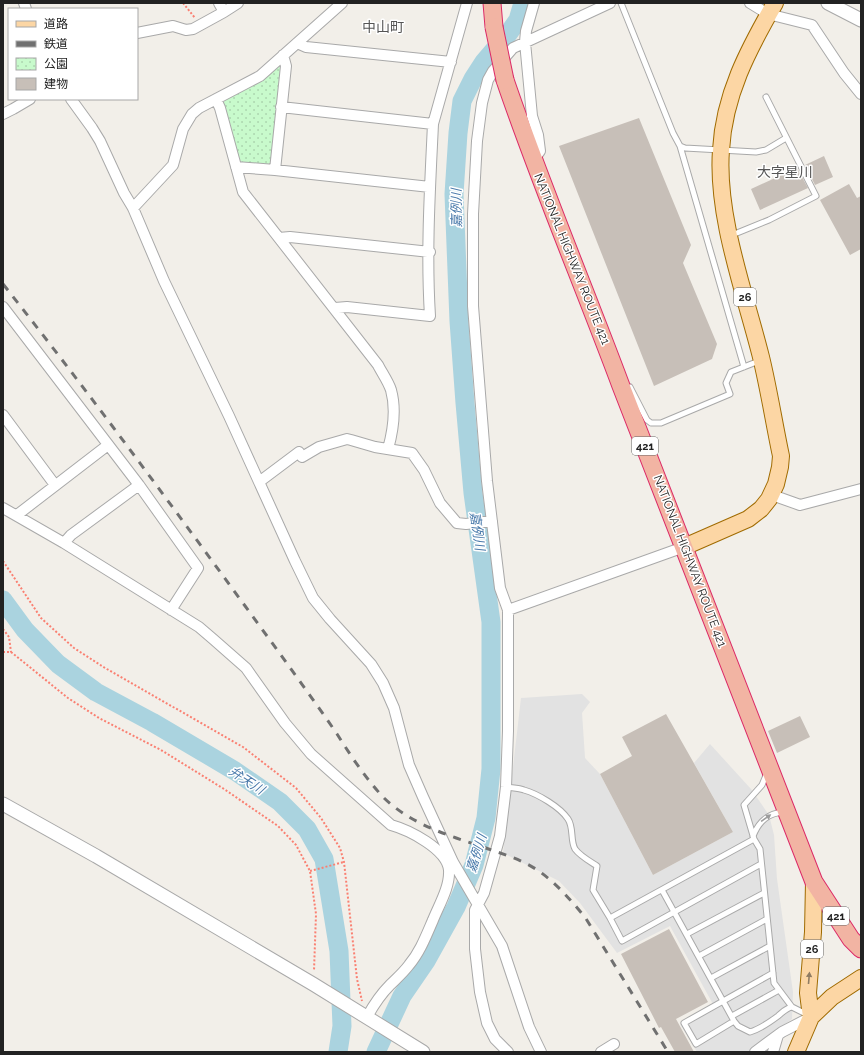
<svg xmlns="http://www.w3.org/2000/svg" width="864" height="1055" font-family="Raleway,'Noto Sans JP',sans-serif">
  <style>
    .park { fill: url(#park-dots) }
    .parking { fill: #e2e2e2 }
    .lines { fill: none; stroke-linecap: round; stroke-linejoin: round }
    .river { stroke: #aad3df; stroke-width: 19 }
    .building { fill: #c7bfb8 }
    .service-casing { stroke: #a9a9a9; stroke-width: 7 }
    .minor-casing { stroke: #a9a9a9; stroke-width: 12 }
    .tertiary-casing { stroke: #a9a9a9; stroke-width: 15 }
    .primary-casing { stroke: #a06b00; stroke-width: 18 }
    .trunk-casing { stroke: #dc2a67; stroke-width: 19 }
    .path { stroke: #fa8072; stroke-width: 2; stroke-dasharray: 2 2; stroke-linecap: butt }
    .service { stroke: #fff; stroke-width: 5 }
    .minor { stroke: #fff; stroke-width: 10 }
    .tertiary { stroke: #fff; stroke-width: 13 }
    .primary { stroke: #fcd6a4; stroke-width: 16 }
    .trunk { stroke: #f2b4a3; stroke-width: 17 }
    .rail { stroke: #707070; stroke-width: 3; stroke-dasharray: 8 8; stroke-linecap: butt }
    .trunk-bridge-casing { stroke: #dc2a67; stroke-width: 19; stroke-linecap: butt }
    .trunk-bridge { stroke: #f2b4a3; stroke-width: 17 }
    .oneway { fill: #9c9c9c }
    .oneway2 { fill: #8f7c63 }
    .labels { text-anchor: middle; stroke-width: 3; stroke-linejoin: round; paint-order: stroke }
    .shield { fill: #fff; stroke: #646464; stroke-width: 1 }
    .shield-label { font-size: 11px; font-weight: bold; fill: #222 }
    .street-label { font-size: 12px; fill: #222; stroke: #fff }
    .water-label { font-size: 13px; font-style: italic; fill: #4a7aab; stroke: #fff }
    .quarter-label { font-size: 14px; fill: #555; stroke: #fff }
  </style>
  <defs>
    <pattern id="park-dots" width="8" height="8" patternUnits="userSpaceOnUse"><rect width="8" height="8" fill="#c8facc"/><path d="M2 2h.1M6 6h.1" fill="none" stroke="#acd6af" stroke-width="1.8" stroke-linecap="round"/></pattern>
  </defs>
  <rect width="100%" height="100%" fill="#f2efe9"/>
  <path class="park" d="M279,66L282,68L272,161L267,165L245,163L240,161L223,103L226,99L262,81Z"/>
  <path class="parking" d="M582,694L590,702L582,713L585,758L600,774L653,875L733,832L694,763L710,744L751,789L769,815L774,835L777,879L793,992L792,1019L759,1043L749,1052H697L680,1024L714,1006L670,926L617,953L580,903L559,881L503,853L521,698Z"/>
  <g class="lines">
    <path class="river" d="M3,600L25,630L58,664L96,692L152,722L235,771L280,802L307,829L324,859L339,951L342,1026L338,1052
      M376,1052L402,996L426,961L456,907L474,865L486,818L491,769V622L473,493L465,403L459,321L454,194L458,133L462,101L473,79L484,62L508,34L518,20L523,3"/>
  </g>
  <path class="building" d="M639,118L691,245L683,263L717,344L712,359L654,386L559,146Z
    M824,156L833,177L815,185L805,165Z
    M797,168L808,188L760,210L751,189Z
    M849,184L857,198L861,196V249L850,255L820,200Z
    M666,714L733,832L653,875L600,774L632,756L622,737Z
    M800,716L810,737L777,753L768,731Z
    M669,929L708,1002L676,1019L694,1052H675L661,1027L659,1028L621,954Z"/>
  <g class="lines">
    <g class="service-casing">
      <path id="service" d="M621,3L673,133L680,146L685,148L756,152L766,150L786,138
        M680,146L744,367
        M732,235L769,220L816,196L766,97
        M630,387L647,420L651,423H661L730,394L726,383L731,372L759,361
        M767,773L762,785L744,805L754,839L760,849L774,983L792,1007L808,1015
        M506,787C512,788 519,788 524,790C538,794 560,807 568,819C574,828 570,840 575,849C580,856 591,862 597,866L593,890L610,918L754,839
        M753,836C759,821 768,813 784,812
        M662,890L734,1021L738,1026L750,1032C760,1029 770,1022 778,1016C783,1012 786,1008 792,1007
        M610,918L622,941L761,864
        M687,934L764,893
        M699,956L767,919
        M711,978L770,946
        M732,1016L779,990
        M734,1021L696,1044L684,1023L773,973"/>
    </g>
    <g class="minor-casing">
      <path id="minor" d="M24,3L26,9
        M219,3L224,12
        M750,3L768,14L812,25L844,73L861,94
        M137,33L173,26L186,30L193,29L224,12L238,3
        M297,43L306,47L451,62
        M71,99L92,128L100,141L124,193L133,208L164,281L229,416L295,561L313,598L330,619L371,664L383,683L394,708L409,765L423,797L453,862L502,946L529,1027L541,1052
        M216,99L220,108L243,192L378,365C382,373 388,381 391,390C396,408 393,431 388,449
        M281,107L433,124L467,3
        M3,114L13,109L30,99
        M533,161L540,151L538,135L532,116L525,42L526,31L534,3
        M236,167L275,170L430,187
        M275,170L286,66L283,55
        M133,208L173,165L183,129L192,114L199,108L260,76L342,3
        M279,238L290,237L430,252
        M3,307L139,485L198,568L171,610
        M335,308L347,307L430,316C426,252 430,188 433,124
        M3,415L55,485
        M259,482L299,452L302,457L319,447L347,439L351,440L375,447L412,453L424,470L440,503L457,523L466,524L492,521
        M772,495L800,505L861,489
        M3,508L64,543L199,627L213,639L246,668L285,723L311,754L391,825C409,830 447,849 449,870C450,887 439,905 433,920C426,936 420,952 409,965C403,973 396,979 390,985C380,995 373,1006 367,1017
        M17,515L108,445
        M64,543L71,535L139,485
        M508,610L684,547
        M508,1052L495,1039L487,1023L480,992L475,949V910L484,893L500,836L506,787L508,731V610L500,588L487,481L473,306V214L477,141L482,103L488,80L493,71L513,48L610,3
        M601,1052L614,1044
        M755,1052L782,1032L811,1017
        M773,1052L778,1035"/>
    </g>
    <g class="tertiary-casing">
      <path id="tertiary" d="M828,3L861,20
        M3,804L96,856L313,984L423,1052"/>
    </g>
    <g class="primary-casing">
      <path id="primary" d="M684,547L748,519L761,509L769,499L776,484L780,467L781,456C774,423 769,390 761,357C745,293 716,216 721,150C724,95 748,50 775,3
        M811,1017L808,993L813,932L814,882
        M796,1052L811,1017L832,997L861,978"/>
    </g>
    <g class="trunk-casing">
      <path id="trunk" d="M492,3L494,27
        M505,80C540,183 583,284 621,386L814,882L851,939L861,949"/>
    </g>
    <path class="path" d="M183,3L195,18
      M3,561L41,618L74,648L105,668L243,747L296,788L321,818L340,848L344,862L357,979L362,1001
      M3,629L9,637L11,652
      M3,652H11L68,698L99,718L161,750L224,789L278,826L296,845L310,871L316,914L314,971
      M310,871L344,862"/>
    <use href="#service" class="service"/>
    <use href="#minor" class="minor"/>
    <use href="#tertiary" class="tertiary"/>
    <use href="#primary" class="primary"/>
    <use href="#trunk" class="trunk"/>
    <path class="rail" d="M3,284C98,404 188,528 278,651C298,679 318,706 337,734C351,756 366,779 384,798C412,825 450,836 486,848C499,853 511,856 523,862C549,874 567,896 585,917L668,1052"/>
    <g class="trunk-bridge-casing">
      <path id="trunk-bridge" d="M494,27L505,80"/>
    </g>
    <use href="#trunk-bridge" class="trunk-bridge"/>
  </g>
  <defs><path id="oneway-solid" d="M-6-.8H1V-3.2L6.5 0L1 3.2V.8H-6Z"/></defs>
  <use class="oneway" href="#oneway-solid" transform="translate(766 818) rotate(-35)"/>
  <use class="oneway2" href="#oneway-solid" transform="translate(809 978) rotate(-85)"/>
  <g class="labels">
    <g class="shield">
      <rect x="734" y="288" width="22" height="18" rx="3"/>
      <rect x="632" y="437" width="26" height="18" rx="3"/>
      <rect x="823" y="907" width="26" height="18" rx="3"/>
      <rect x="801" y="940" width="22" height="18" rx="3"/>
    </g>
    <g class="shield-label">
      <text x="745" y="301">26</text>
      <text x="645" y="450">421</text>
      <text x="836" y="920">421</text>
      <text x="812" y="953">26</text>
    </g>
    <g class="street-label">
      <text transform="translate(572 259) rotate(68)" y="4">NATIONAL HIGHWAY ROUTE 421</text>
      <text transform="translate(690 561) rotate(69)" y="4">NATIONAL HIGHWAY ROUTE 421</text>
    </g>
    <g class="water-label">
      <text transform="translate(456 208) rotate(-91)" y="5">嘉例川</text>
      <text transform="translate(478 531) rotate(82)" y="5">嘉例川</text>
      <text transform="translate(247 780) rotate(33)" y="5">弁天川</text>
      <text transform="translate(476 853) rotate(-73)" y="5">嘉例川</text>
    </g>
    <g class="quarter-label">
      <text x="383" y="32">中山町</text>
      <text x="785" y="177">大字星川</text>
    </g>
  </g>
  <rect width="864" height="1055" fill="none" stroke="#222222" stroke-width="8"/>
  <rect x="8" y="8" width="130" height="92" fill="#ffffff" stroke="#a7a7a7"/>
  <rect x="16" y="21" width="20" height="6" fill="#fcd6a4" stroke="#a7a7a7"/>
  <text x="44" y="28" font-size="12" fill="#222222">道路</text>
  <rect x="16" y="41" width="20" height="6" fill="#707070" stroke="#a7a7a7"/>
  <text x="44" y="48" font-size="12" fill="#222222">鉄道</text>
  <rect x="16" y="58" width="20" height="12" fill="url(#park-dots)" stroke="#a7a7a7"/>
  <text x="44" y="68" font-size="12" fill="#222222">公園</text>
  <rect x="16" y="78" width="20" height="12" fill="#c7bfb8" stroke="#a7a7a7"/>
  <text x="44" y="88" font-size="12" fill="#222222">建物</text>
</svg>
